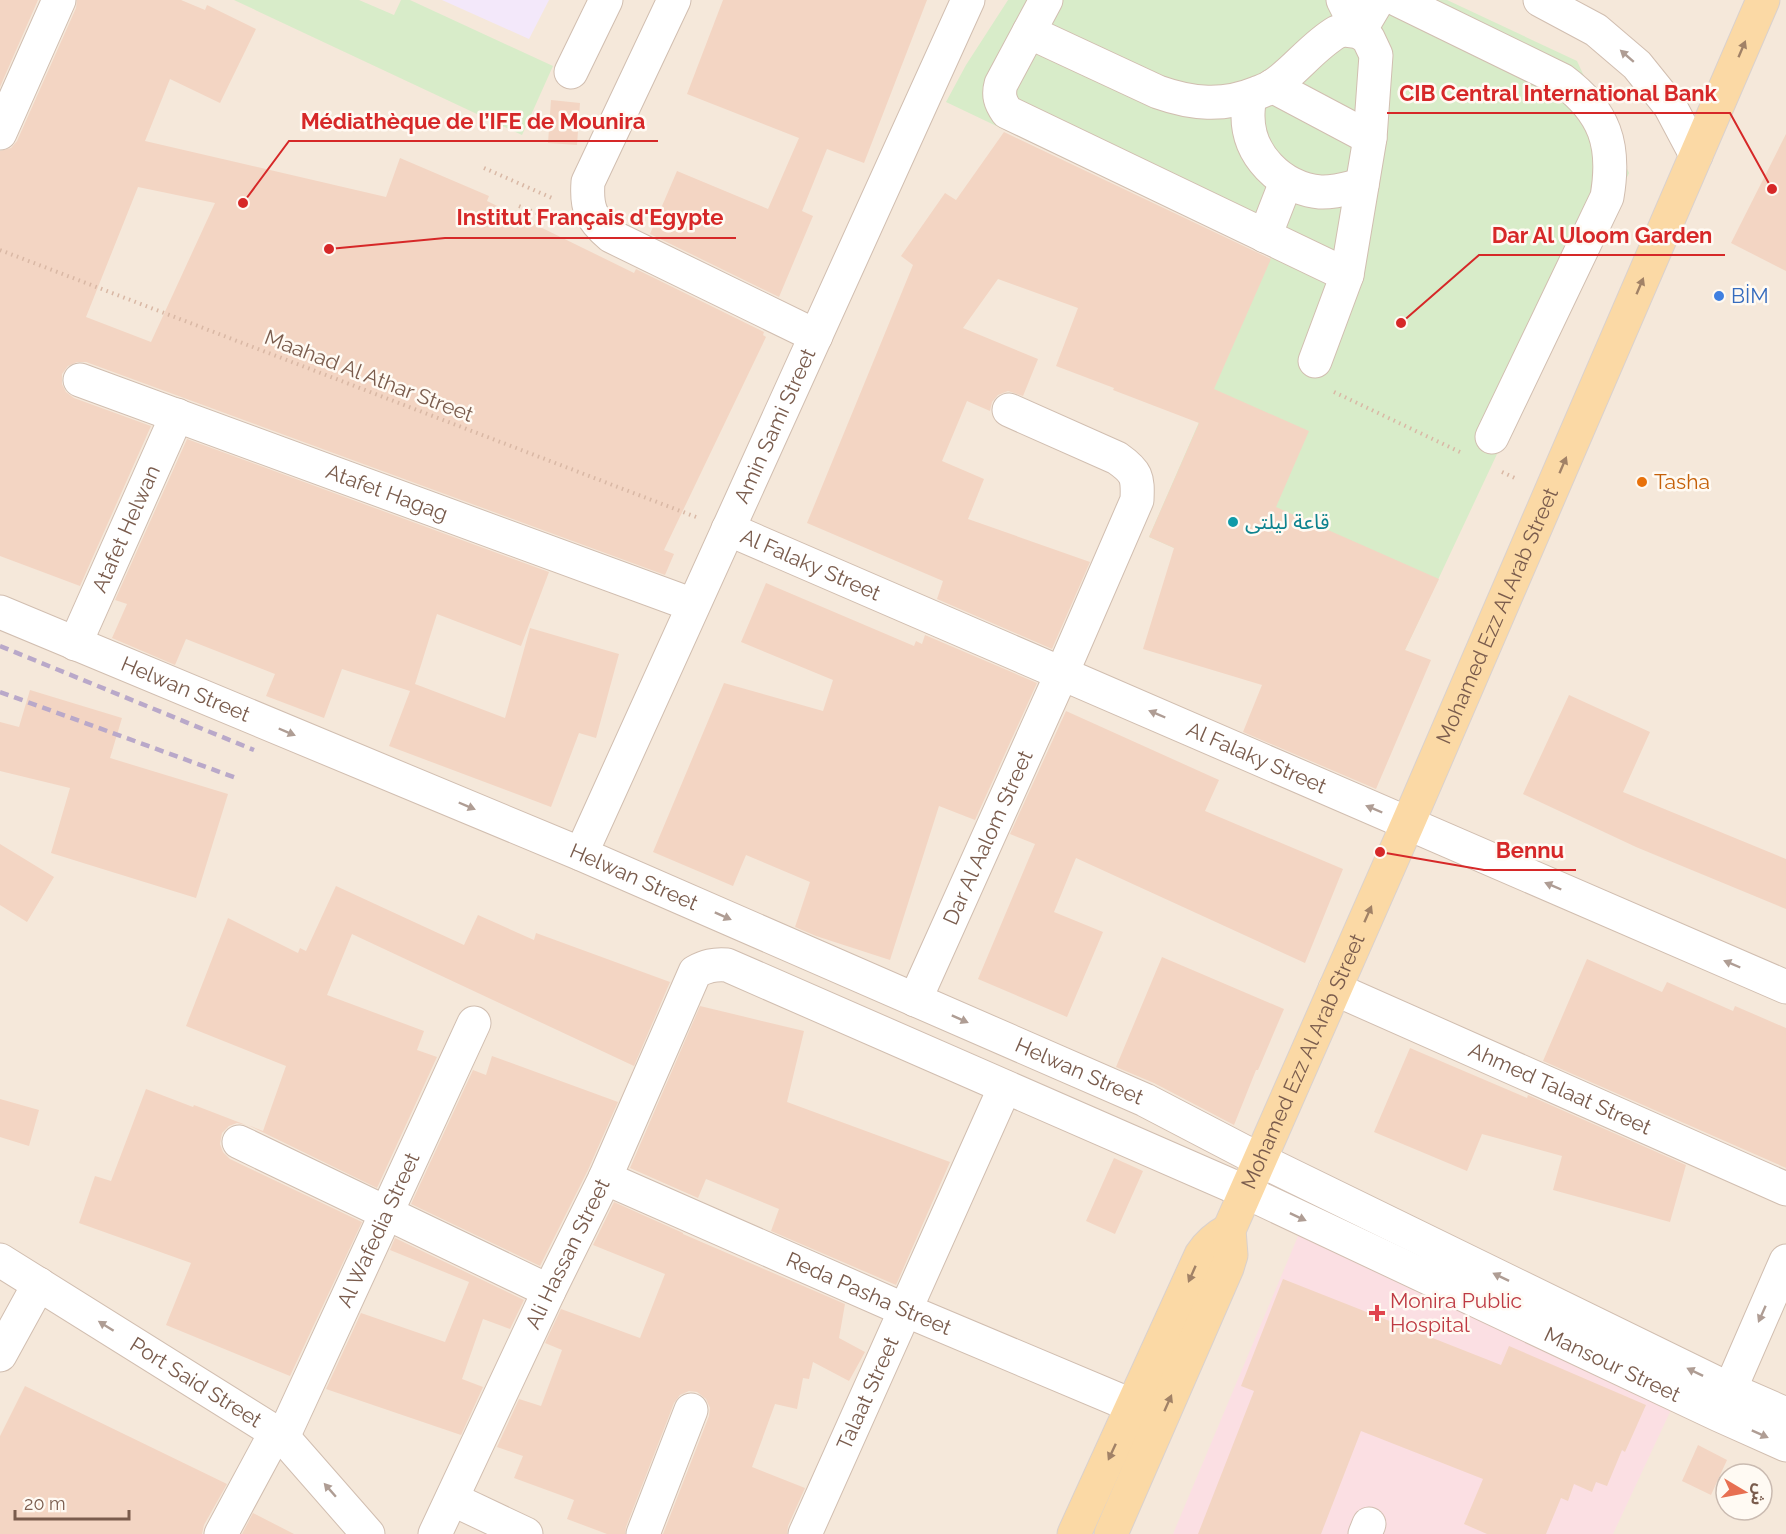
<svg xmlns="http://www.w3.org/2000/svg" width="1786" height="1534" font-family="Raleway,'Noto Sans Arabic',sans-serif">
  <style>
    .residential { fill: #f5e8da; fill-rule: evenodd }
    .education { fill: #f3e8fa }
    .medical { fill: #fbdfe3 }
    .green { fill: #d8ecc9 }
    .building { fill: #f3d5c3; fill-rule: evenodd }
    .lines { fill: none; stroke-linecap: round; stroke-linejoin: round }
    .minor-casing { stroke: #d1beb0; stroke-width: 35 }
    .major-casing { stroke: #dad1cd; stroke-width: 35 }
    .path { stroke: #d9b8a5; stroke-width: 4; stroke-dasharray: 1.5 4.5; stroke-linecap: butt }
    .minor { stroke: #fff; stroke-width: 33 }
    .major { stroke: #fbd9a5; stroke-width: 33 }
    .rail { stroke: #b9a8c9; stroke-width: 4.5; stroke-dasharray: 9 6; stroke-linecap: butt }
    .oneway { fill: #a18267 }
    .oneway2 { fill: #af9d94 }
    .shop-dot { fill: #3f7fe0; stroke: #fffaf3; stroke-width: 2 }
    .food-dot { fill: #e8710a; stroke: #fffaf3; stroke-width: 2 }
    .culture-dot { fill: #0f9aa8; stroke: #fffaf3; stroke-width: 2 }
    .health-dot { fill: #e0444e; stroke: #fffaf3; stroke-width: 2 }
    .labels { text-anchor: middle; stroke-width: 5; stroke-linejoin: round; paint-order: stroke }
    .shop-label { font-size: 21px; fill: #366cbe; stroke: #fffaf3; text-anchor: start }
    .street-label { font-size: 21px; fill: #7a5c4d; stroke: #fffaf3 }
    .food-label { font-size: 21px; fill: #c56008; stroke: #fffaf3; text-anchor: start }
    .culture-label { font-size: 21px; fill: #0d838f; stroke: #fffaf3; text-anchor: start }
    .health-label { font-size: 21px; fill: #be3a42; stroke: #fffaf3; text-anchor: start }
    .leader { fill: none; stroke: #d62828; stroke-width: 2 }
    .callout-dot { fill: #d62828; stroke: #fffaf3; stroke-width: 2 }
    .callout-label { font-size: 22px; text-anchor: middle; font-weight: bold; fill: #d62828; stroke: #fffaf3; stroke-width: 5; stroke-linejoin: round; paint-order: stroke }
  </style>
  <rect width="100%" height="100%" fill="#fdf6ec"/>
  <path class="residential" d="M0,0H1786V1534H0ZM1726,1474H1762V1510H1726Z"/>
  <path class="education" d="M442,0H549L529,39Z"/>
  <path class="medical" d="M1301,1229L1677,1397L1613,1534H1173Z"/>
  <path class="green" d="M234,0H359L394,15L401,0H410L553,66L522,135Z
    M1008,0H1447L1577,61L1629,173L1405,650L1149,537L1271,257L946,102L966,65Z"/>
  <path class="building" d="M0,0H38L0,87Z
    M77,0H181L205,10L207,5L256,29L220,103L170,79L145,141L386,197L400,158L489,196L487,201L634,273L636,269L764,332L763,335L766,337L664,550L674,554L665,575L184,398L86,362H77L68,366L62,374V384L66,392L74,398L151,426L80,586L0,556V151L11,148L17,141L76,8ZM138,187L215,203L151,342L86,317Z
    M723,0H927L864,163L827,149L802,211L813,216L779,297L650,234L677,171L768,209L799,138L687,94Z
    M551,100L580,103L577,145L548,143Z
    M1004,132L1271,259L1214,389L1309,431L1276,507L1439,579L1405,650L1431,660L1376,789L1243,732L1262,685L1143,649L1174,548L1149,537L1199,423L1113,390L1114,388L1056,366L1078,308L998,279L963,328L1038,359L1023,396L1008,391L998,395L992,402L990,411L967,401L942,461L984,479L968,519L1090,562L1052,649L937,599L943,581L807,523L913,265L901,256L945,193L956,200Z
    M1786,134V271L1731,243Z
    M187,439L549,572L521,646L437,614L415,684L505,718L530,628L619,654L596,738L579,733L551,807L389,746L410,691L342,669L324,718L266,696L275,674L186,639L175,665L112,638L127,604L115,600Z
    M766,583L914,646L916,641L922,644L925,635L1037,683L975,820L939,806L890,960L816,936L795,927L810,882L746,855L733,886L653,852L724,683L823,711L833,680L741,642Z
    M30,690L122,718L110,758L228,794L196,898L51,853L70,788L0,771V722L19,727Z
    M1569,695L1650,732L1623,792L1786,859V909L1636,847L1523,794Z
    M1066,711L1219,780L1205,811L1343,869L1305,963L1076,858L1054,912L1103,932L1067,1017L978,979L1035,844L1010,834Z
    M0,844L54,877L27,922L0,905Z
    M336,886L464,945L478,915L534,940L536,933L670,982L634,1066L352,934L327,995L424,1031L417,1050L437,1057L377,1188L248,1125L263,1131L286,1066L186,1026L228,918L298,953L300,948L306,951Z
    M1162,957L1284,1009L1258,1070H1256L1234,1125L1154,1083L1116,1067Z
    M1587,959L1662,992L1667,982L1733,1011L1735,1006L1786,1028V1168L1543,1061Z
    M700,1006L804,1031L787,1102L950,1162L896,1285L771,1231L779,1209L706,1179L698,1198L630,1168Z
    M1410,1048L1527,1098L1528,1095L1686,1165L1670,1222L1553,1190L1562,1156L1482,1134L1467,1171L1374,1132Z
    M492,1056L618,1102L588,1170L540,1266L411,1204L473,1070L486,1075Z
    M146,1089L193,1107L194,1105L246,1125L237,1123L229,1126L222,1133L220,1144L223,1152L230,1159L362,1222L290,1376L166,1325L191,1263L79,1223L95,1176L111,1181Z
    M0,1099L39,1110L29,1146L0,1137Z
    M1114,1158L1143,1171L1115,1234L1086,1221Z
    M614,1202L683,1233V1234L845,1304L839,1338L865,1352L849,1381L813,1362L809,1379L803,1378L797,1409L775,1404L752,1467L805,1488L788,1526L787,1534H663L709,1416L710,1408L706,1399L697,1392L689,1391L680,1395L674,1403L626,1527L625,1534H607L567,1519L574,1500L514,1478L523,1456L497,1447L519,1399L541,1406L562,1350L545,1343L561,1309L640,1338L665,1274L593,1245Z
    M395,1238L524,1300L510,1329L483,1319L462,1379L483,1387L461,1435L326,1389L361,1313L445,1342L469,1282L390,1250Z
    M1283,1279L1501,1365L1509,1346L1646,1405L1625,1452L1622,1450L1607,1486L1596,1482L1592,1492L1574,1484L1568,1501L1561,1498L1546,1534H1487L1464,1524L1483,1479L1361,1431L1321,1534H1198L1254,1391L1241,1386Z
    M25,1386L227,1484L204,1525L202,1534H0V1436Z
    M1698,1445L1727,1460L1711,1495L1682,1481Z
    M253,1513L294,1534H242Z"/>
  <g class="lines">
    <g class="minor-casing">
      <g id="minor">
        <path d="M674,0L588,182C586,209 591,219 611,236L816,336"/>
        <path d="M1046,0L1001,84C998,95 1000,102 1007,112L1347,275"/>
        <path d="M1343,0L1359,32"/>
        <path d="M1398,0L1562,80C1605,112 1616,145 1607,197L1492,437"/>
        <path d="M1540,0L1596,30L1637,65L1670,106L1696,155"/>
        <path d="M1029,32L1158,92C1192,104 1223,107 1257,93C1262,91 1269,89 1274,85C1296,70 1313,46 1337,32L1344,30L1359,32L1368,38L1376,55L1370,138L1347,275L1315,361"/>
        <path d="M1359,32L1378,0"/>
        <path d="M571,72L606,0"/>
        <path d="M1272,86L1370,138"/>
        <path d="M1250,96C1249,102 1248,108 1248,114C1247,155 1281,188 1320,192C1334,193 1349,188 1362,185"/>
        <path d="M0,133L59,0"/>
        <path d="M1265,236L1286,182"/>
        <path id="s1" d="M80,380L693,605"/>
        <path id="s2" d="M728,529L1786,987"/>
        <path id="s3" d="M0,612L581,854L1145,1100L1260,1160L1729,1389L1786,1414"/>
        <path id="s4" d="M75,644L177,415"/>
        <path id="s5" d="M581,854L968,0"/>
        <path id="s6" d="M1335,989L1786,1189"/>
        <path id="s7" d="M915,1000L1062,673L1137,500C1138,477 1137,472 1117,458L1009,410"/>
        <path d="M239,1142L549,1291"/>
        <path id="s8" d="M605,1178L905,1310L1133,1406"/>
        <path id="s9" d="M0,1260L283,1437L368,1534"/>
        <path d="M0,1355L39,1284"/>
        <path d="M1722,1408L1786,1261"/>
        <path id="s10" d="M283,1437L474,1023"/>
        <path d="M452,1499L526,1534"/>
        <path d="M221,1534L276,1432"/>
        <path id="s11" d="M435,1534L549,1291L605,1178L695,972C706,966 714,964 727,965L1246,1192L1719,1415L1786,1445"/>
        <path d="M643,1534L691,1410"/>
        <path id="s12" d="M805,1534L1005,1087"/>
        <path d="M1365,1534L1369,1524"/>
      </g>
    </g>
    <g class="major-casing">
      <g id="major">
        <path d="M1074,1534L1201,1255C1208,1244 1216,1237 1229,1230"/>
        <path id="s13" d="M1111,1534L1227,1268L1231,1255L1229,1230L1408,823L1763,0"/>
      </g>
    </g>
    <path class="path" d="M484,168L552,198
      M519,206L554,220
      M0,250L696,517
      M1334,392L1460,452
      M1502,472L1517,479"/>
    <use href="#minor" class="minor"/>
    <use href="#major" class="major"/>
    <path class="rail" d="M0,646L254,750
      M0,692L239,779"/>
  </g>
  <defs><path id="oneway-solid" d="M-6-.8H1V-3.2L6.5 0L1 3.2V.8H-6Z" transform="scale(1.5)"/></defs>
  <g class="oneway">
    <use href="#oneway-solid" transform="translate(1742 49) rotate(-67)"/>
    <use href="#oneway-solid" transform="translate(1640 286) rotate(-67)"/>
    <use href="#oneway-solid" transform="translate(1563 465) rotate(-67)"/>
    <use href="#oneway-solid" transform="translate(1368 914) rotate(-66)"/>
    <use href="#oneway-solid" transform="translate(1192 1274) rotate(114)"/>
    <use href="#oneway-solid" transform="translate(1168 1403) rotate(-66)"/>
    <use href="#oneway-solid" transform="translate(1112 1452) rotate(115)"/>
  </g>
  <g class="oneway2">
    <use href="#oneway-solid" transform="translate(1627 56) rotate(-139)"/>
    <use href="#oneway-solid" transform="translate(1157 714) rotate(-157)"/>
    <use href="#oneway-solid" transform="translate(287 732) rotate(23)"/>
    <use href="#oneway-solid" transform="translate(467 806) rotate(23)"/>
    <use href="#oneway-solid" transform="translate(1374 809) rotate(-157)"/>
    <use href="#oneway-solid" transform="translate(1553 886) rotate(-157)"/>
    <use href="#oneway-solid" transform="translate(723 916) rotate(24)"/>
    <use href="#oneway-solid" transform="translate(1732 964) rotate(-157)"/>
    <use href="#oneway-solid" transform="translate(960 1019) rotate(24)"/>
    <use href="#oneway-solid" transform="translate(1298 1217) rotate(25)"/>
    <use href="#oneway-solid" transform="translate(1501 1277) rotate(-154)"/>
    <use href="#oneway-solid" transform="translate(1762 1314) rotate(114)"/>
    <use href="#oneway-solid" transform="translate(106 1326) rotate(-148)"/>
    <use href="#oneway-solid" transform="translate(1695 1372) rotate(-154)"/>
    <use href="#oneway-solid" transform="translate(1760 1434) rotate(24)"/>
    <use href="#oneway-solid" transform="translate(330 1490) rotate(-131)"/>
  </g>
  <circle class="shop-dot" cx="1719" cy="296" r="6"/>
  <circle class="food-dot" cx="1642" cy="482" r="6"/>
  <circle class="culture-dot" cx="1233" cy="522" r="6"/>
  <path class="health-dot" d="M1374 1304h6v6h6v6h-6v6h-6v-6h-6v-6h6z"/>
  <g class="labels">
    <g class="shop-label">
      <text x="1731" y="303">BİM</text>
    </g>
    <g class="street-label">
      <text transform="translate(369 376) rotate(21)" y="7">Maahad Al Athar Street</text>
      <text dy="7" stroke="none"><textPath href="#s5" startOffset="470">Amin Sami Street</textPath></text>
      <text dy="7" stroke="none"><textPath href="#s1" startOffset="327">Atafet Hagag</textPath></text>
      <text dy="7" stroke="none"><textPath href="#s4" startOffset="126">Atafet Helwan</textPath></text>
      <text dy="7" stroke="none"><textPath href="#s2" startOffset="90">Al Falaky Street</textPath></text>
      <text dy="7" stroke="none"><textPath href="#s13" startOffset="999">Mohamed Ezz Al Arab Street</textPath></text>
      <text dy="7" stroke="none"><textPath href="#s3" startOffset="201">Helwan Street</textPath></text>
      <text dy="7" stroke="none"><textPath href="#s2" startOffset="576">Al Falaky Street</textPath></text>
      <text dy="7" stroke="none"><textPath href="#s7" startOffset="178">Dar Al Aalom Street</textPath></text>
      <text dy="7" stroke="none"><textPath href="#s3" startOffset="687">Helwan Street</textPath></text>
      <text dy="7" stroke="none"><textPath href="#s13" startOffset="513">Mohamed Ezz Al Arab Street</textPath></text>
      <text dy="7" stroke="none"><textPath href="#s3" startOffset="1173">Helwan Street</textPath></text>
      <text dy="7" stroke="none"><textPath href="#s6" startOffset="246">Ahmed Talaat Street</textPath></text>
      <text dy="7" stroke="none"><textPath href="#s10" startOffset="228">Al Wafedia Street</textPath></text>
      <text dy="7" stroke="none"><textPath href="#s11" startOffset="310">Ali Hassan Street</textPath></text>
      <text dy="7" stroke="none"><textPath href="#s8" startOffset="288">Reda Pasha Street</textPath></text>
      <text dy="7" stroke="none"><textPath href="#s11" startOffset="1624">Mansour Street</textPath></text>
      <text dy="7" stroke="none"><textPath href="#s9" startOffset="231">Port Said Street</textPath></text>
      <text dy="7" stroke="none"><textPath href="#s12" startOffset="154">Talaat Street</textPath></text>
    </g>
    <g class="food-label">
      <text x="1654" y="489">Tasha</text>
    </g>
    <g class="culture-label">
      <text x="1245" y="529">قاعة ليلتى</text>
    </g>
    <g class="health-label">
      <text x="1390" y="1308">Monira Public<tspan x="1390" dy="24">Hospital</tspan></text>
    </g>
  </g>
  <path class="leader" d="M1772 189L1730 113H1387M243 203L289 141H658M329 249L445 238H736M1401 323L1479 255H1725M1380 852L1484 870H1576"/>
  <g class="callout-dot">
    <circle cx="1772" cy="189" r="6"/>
    <circle cx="243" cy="203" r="6"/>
    <circle cx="329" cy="249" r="6"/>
    <circle cx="1401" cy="323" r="6"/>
    <circle cx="1380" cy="852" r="6"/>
  </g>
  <g class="callout-label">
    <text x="1558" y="101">CIB Central International Bank</text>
    <text x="473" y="129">Médiathèque de l’IFE de Mounira</text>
    <text x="590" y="225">Institut Français d'Egypte</text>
    <text x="1602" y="243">Dar Al Uloom Garden</text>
    <text x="1530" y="858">Bennu</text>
  </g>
  <g transform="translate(1744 1492) rotate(100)"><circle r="28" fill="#fffaf3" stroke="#cabbb1" stroke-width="1.5"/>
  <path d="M0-4.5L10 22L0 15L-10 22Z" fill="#e76f51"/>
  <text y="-9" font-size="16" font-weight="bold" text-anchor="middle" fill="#7a5c4d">ش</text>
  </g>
  <path d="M15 1510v9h114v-9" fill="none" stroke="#7a5c4d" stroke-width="3"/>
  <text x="24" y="1510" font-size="18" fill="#7a5c4d" stroke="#fffaf3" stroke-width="4.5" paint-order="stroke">20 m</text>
</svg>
